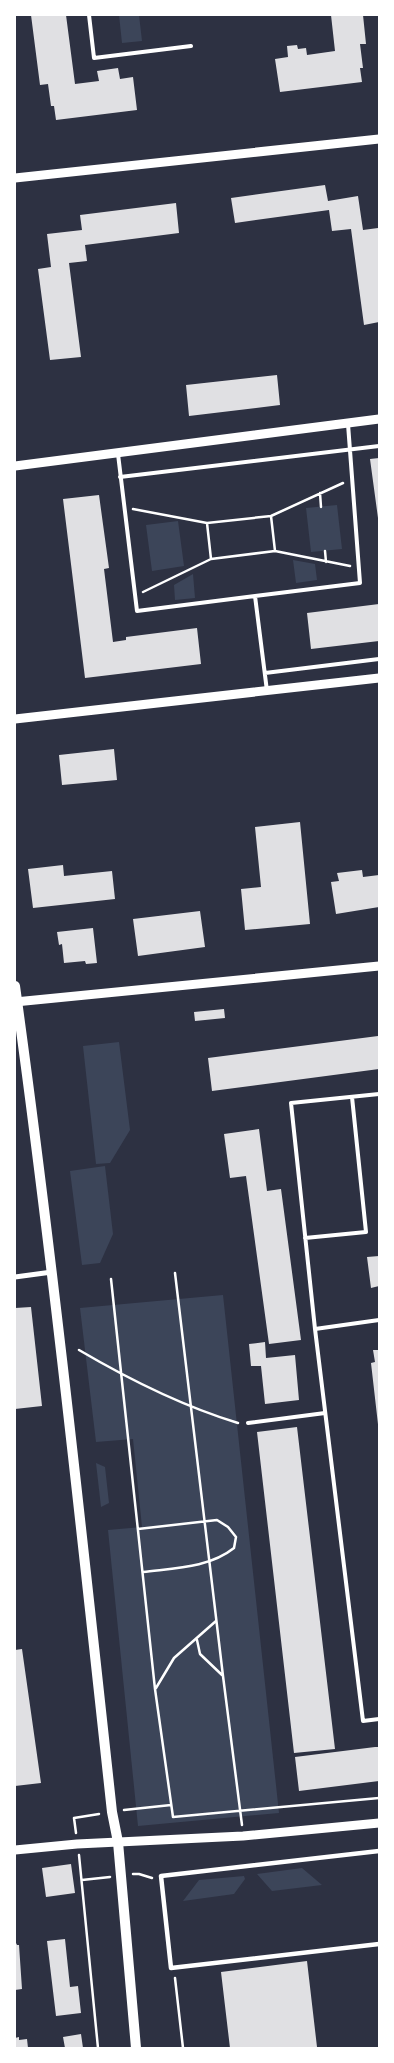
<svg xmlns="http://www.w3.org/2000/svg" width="394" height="2063" font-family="Arial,sans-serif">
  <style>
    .green { fill: #3c4559 }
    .building { fill: #e0e0e3 }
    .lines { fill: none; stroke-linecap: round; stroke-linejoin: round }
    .path { stroke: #fff; stroke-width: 2.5 }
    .service { stroke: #fff; stroke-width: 4 }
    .pedestrian { stroke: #fff; stroke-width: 4.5 }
    .minor { stroke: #fff; stroke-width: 5 }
    .tertiary { stroke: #fff; stroke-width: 9 }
    .secondary { stroke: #fff; stroke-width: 10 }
  </style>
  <rect width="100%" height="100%" fill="#2d3142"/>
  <path class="green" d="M119,15H139L142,41L122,43Z
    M337,505L342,549L311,552L306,508Z
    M178,521L184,566L152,571L146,525Z
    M293,560L315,564L317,580L296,583Z
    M193,574L195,598L175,600L174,585Z
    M119,1042L130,1130L110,1163L96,1164L83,1046Z
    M105,1166L113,1234L100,1263L82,1265L70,1171Z
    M223,1295L279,1813L138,1826L108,1530L142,1527L133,1439L96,1442L80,1308Z
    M96,1463L105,1467L109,1503L101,1507Z
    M302,1868L322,1885L272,1891L257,1874Z
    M244,1876L245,1879L234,1894L183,1901L199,1880Z"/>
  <path class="building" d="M31,15H66L75,84L99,81L97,71L118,68L120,79L133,77L137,110L56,120L54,106H51L48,84L40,85Z
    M331,15H363L366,44H360L363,68H360L362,82L280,92L275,59L288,57L287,46L297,45L298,49L306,48L307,55L335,51Z
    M325,185L328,201L358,196L363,230L378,228L379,322L364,325L351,229L332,231L329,210L235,223L231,198Z
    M176,203L179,233L85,245L87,261L69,263L81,357L50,360L38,269L51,267L47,234L82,230L80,215Z
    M277,375L280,405L189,416L186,385Z
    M379,458V518H378L370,459Z
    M99,495L109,568L104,569L113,642L126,640V637L197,628L201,664L85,678L63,499Z
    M379,604V641L311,649L307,613Z
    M114,749L117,780L62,785L59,755Z
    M300,822L310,924L245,930L241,889L261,887L255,827Z
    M63,865L64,876L112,871L115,899L33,908L28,869Z
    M362,870L363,877L379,875V907L336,914L331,882L339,881L337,873Z
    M200,911L205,947L138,956L133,919Z
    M93,928L97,963L86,964L85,961L64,963L62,944L59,945L57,932Z
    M224,1009L225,1018L195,1021L194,1012Z
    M378,1036L379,1069L212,1091L208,1058Z
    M259,1129L267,1191L281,1189L301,1340L269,1344L246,1176L230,1178L224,1134Z
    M379,1256V1286L371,1288L367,1257Z
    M31,1307L42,1406L15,1409V1308Z
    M265,1342L266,1358L295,1355L299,1400L265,1404L261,1366H251L249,1344Z
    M373,1350H379V1433L371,1363L375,1362Z
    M297,1427L335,1749L294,1753L257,1432Z
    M22,1649L41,1783L15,1786V1650Z
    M375,1747H379V1781L299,1791L295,1757Z
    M71,1864L75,1893L46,1897L42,1868Z
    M65,1939L70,1987L78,1986L81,2013L56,2016L47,1941Z
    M15,1941L17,1945H19L22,1989L15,1990Z
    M307,1961L317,2047L230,2048L221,1972Z
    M81,2034L83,2048H65L63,2037Z
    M19,2037V2040L27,2039L28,2048H15V2038Z"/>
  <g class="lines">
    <path class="path" d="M320,493L321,507
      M133,509L207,523L271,516L343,483
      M271,516L275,551
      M207,523L211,559
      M325,551L326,562
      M143,592L211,559L275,551L350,566
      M175,1273L223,1676L242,1825
      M111,1279L155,1689L173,1817L379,1798
      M79,1350C130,1380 182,1406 238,1423
      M138,1529L217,1520L228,1527L236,1537L234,1548C209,1568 174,1568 143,1572
      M197,1640L200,1654L222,1675
      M156,1688L174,1658L216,1621
      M124,1810L171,1805
      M76,1833L74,1818L99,1814
      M79,1855L98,2048
      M133,1874H139L152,1878
      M82,1880L110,1877
      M175,1978L183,2048"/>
    <path class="service" d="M89,15L94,58L191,46
      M118,454L137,611L255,596L267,691
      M120,477L379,446
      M255,596L360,583L348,424
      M265,673L379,659
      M379,1094L291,1103L315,1329L363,1721L379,1719
      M305,1238L366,1232L352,1097
      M315,1329L379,1320
      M248,1423L325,1413"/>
    <path class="pedestrian" d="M379,1851L161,1876L171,1968L379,1944"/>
    <path class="minor" d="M15,1277L52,1272"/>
    <path class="tertiary" d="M15,178L379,139
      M15,466L379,419
      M15,719L379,678
      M15,1002L379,966
      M15,1850L77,1844L243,1836L379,1823"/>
    <path class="secondary" d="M15,986C53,1261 82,1536 112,1812L118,1842L136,2048"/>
  </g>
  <rect width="394" height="2063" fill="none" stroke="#ffffff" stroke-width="32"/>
</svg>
